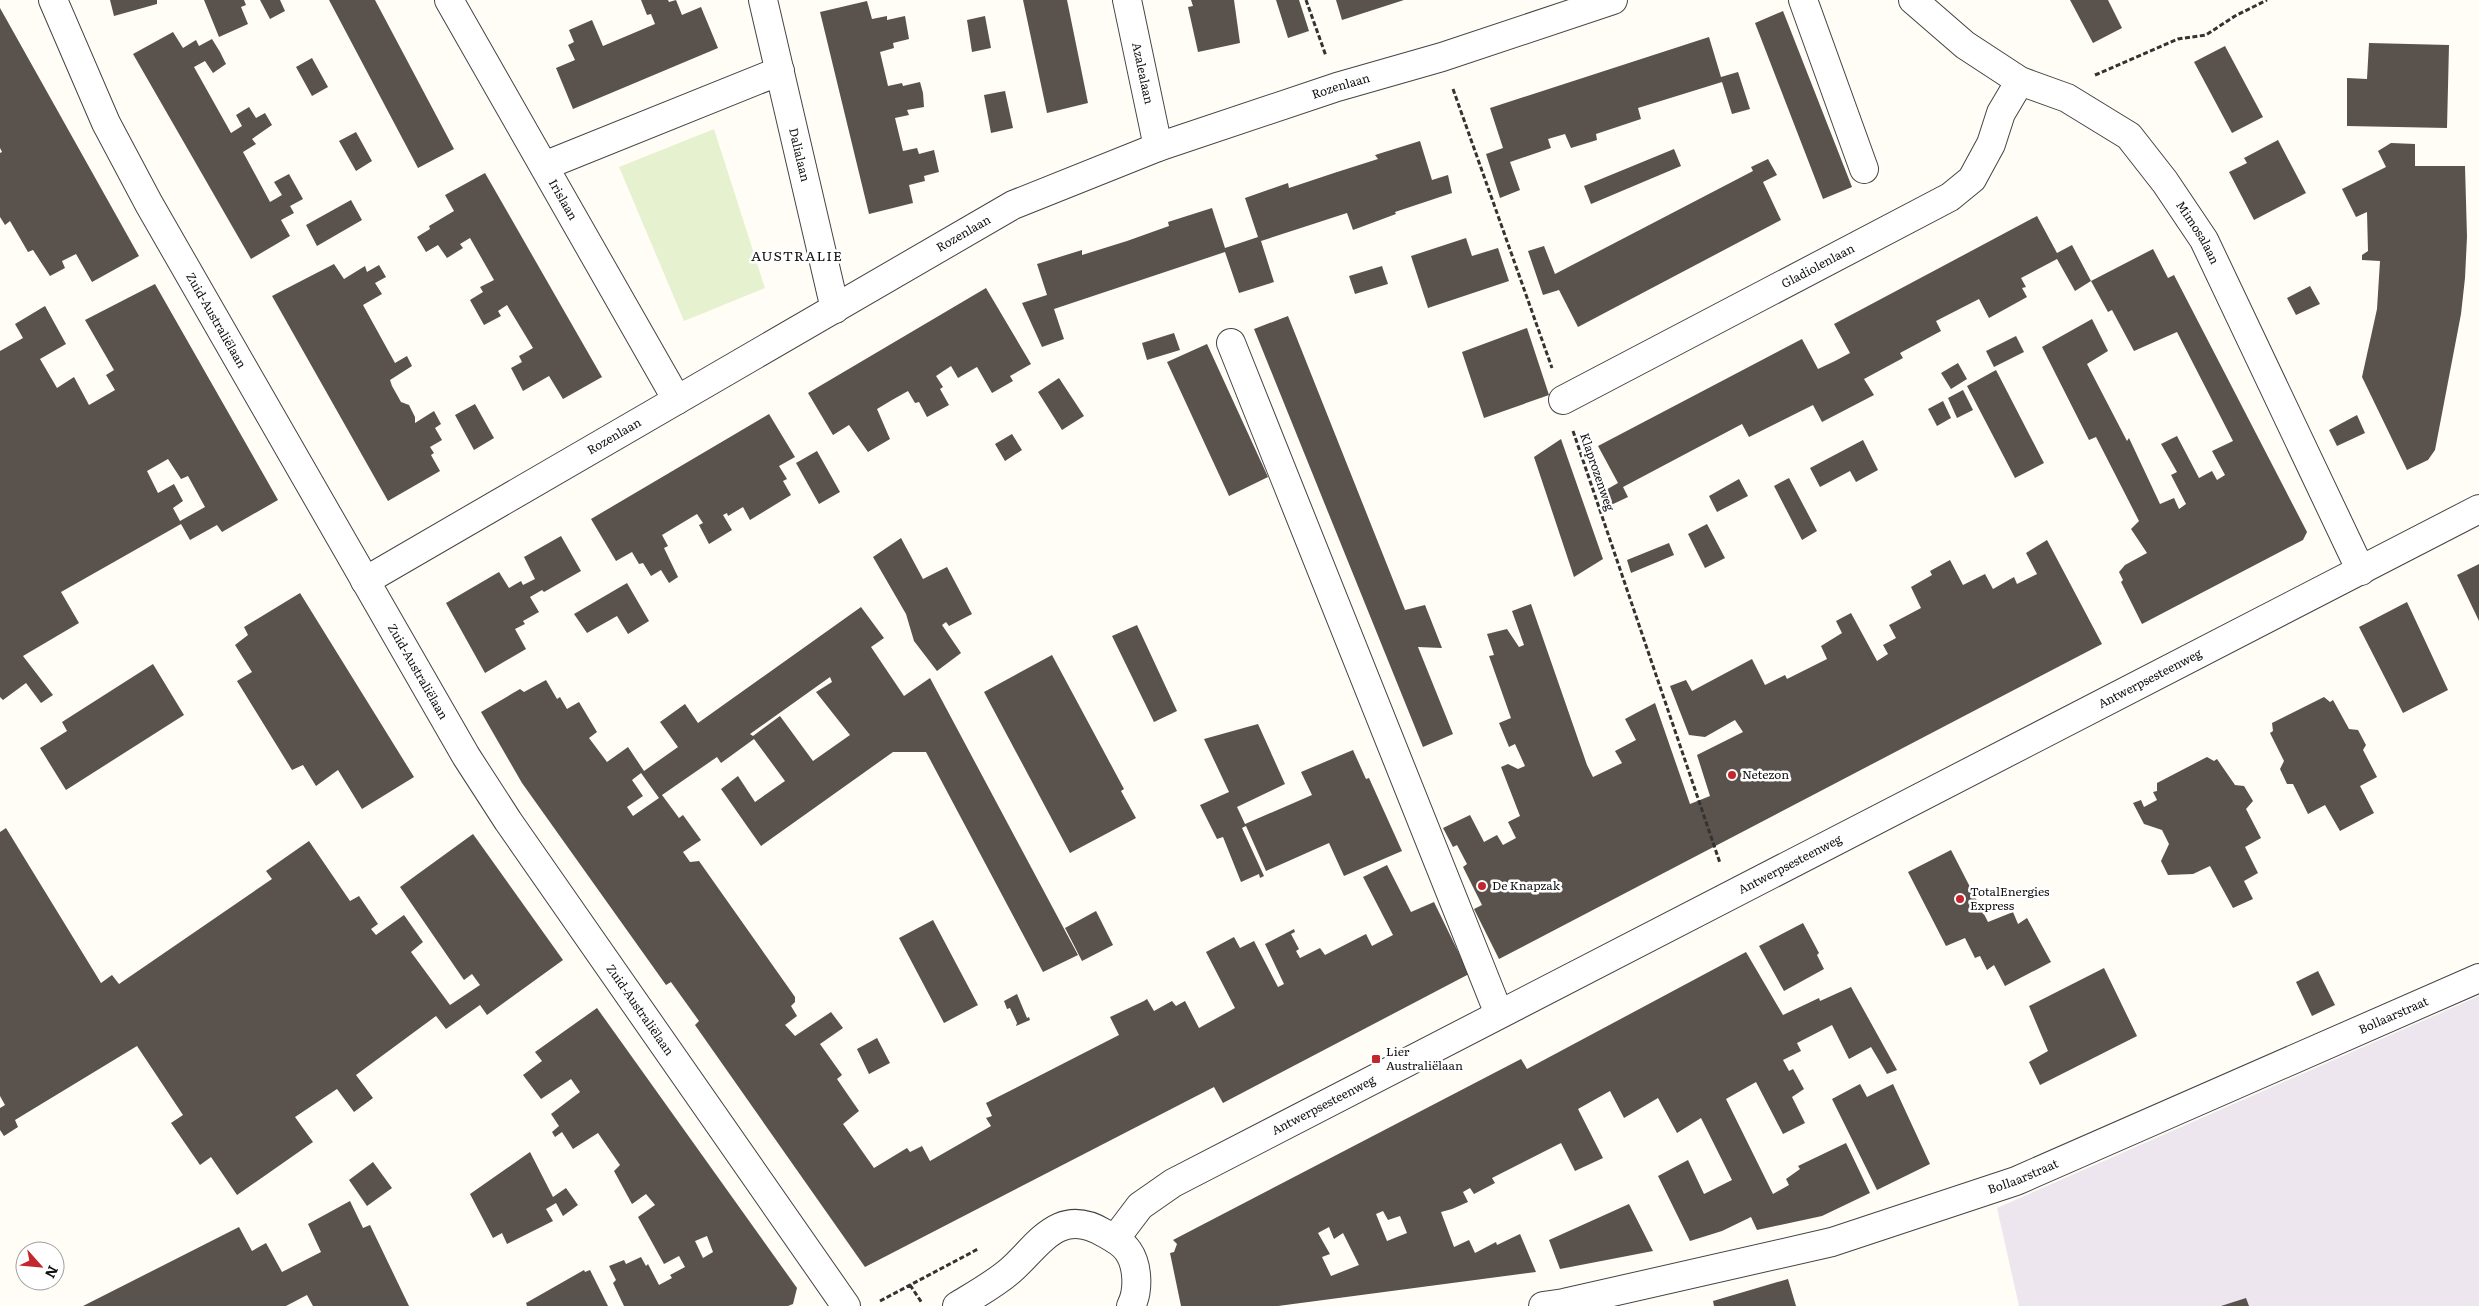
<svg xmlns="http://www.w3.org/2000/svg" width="2479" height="1306" font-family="Literata,serif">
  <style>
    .industrial { fill: #eee6ef }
    .pitch { fill: #e6f2cf }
    .building { fill: #5a524d; fill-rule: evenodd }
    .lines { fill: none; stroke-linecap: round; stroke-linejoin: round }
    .minor-casing { stroke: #444; stroke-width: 30 }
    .path { stroke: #333; stroke-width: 3; stroke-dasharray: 5 2.5; stroke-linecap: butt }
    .minor { stroke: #fff; stroke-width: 28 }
    .poi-dot { fill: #c4262e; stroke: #fff; stroke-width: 2 }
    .labels { text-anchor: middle; stroke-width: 5; stroke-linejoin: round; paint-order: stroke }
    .street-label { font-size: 12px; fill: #111; stroke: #fff }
    .poi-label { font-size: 12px; fill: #111; stroke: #fff; text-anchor: start }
    .neighbourhood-label { font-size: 14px; letter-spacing: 1px; fill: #111; stroke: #fff }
  </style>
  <rect width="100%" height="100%" fill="#fffdf5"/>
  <path class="industrial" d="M2479,996V1306H2019L1997,1208Z"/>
  <path class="pitch" d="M714,129L765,288L684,321L619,167Z"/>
  <path class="building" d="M110,0H157V4L114,16Z
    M204,0H244L246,5L241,7L248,24L219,37Z
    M260,0H280L285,11L270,19Z
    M329,0H375L454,149L418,168Z
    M641,0H668L669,2L676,0L682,15L701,7L718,48L573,109L556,68L575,60L568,45L574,42L569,30L592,20L603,46L655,24L651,14L647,15Z
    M1023,0H1067L1088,103L1047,113Z
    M1191,0H1234L1240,43L1198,52L1188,7L1193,6Z
    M1276,0H1299L1309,31L1288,38Z
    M1336,0H1404L1342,20Z
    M2070,0H2108L2122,28L2093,43Z
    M867,1L872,19L887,16V20L905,16L909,39L893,43L894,48L880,52L888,86L902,83L903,86L920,82L923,93L924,107L907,110L909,115L895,118L903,151L917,148L919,154L934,150L939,172L924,176L925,181L909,185L913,203L869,214L820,12Z
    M0,8L139,256L92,282L76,254L62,261L65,268L50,276L33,250L28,252L10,221L5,225L0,217V153L2,152L0,148Z
    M1783,11L1852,187L1823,199L1755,23Z
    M985,16L991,48L972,52L967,20Z
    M173,32L183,48L196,40L199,46L212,39L220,52L226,64L213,73L205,61L194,67L231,133L242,126L236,115L249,107L256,118L265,113L272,125L252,139L256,144L243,152L270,202L282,195L274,182L289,174L303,199L290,206L294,213L281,220L290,236L251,259L133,54Z
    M1709,37L1721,77L1738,72L1750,109L1732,114L1722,82L1638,108L1641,119L1596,134L1597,140L1571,148L1565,134L1548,139L1551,148L1510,162L1520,190L1500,198L1486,154L1503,148L1490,108Z
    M2369,43L2449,45L2447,128L2347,126V78L2367,79Z
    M2225,46L2263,117L2232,133L2194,62Z
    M312,58L328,87L312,96L296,67Z
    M1005,91L1013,128L991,133L984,95Z
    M356,132L372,161L356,171L339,141Z
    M2278,140L2306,193L2254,220L2229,172L2247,163L2244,158Z
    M1420,141L1432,180L1448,175L1452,193L1395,212L1396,214L1353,230L1347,213L1261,241L1274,282L1239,293L1225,252L1054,309L1064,339L1042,347L1022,303L1047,295L1037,264L1082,250V255L1127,241L1169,226L1168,222L1212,208L1225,248L1258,237L1245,198L1288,183L1289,188L1334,173L1378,159L1375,155Z
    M2391,143L2415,144V166H2465L2467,237L2465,278L2461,314L2435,450L2428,460L2407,470L2362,377L2377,309L2380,261L2362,260V255L2368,251L2367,212L2356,217L2342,189L2386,167L2378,151Z
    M1674,149L1681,166L1591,204L1584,186Z
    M1768,159L1777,175L1763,182L1781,220L1578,327L1559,290L1543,295L1528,251L1544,246L1555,274L1753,171L1751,167Z
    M485,173L602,377L563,399L549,376L523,391L511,368L522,362L519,356L533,348L507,305L498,311L501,316L484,325L470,300L483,292L480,287L494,280L470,238L460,244L463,248L447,258L438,245L426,252L417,237L430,229L429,226L454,211L445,195Z
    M351,200L362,220L317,246L306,225Z
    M2037,216L2057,253L2072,245L2091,281L2075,291L2057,259L2021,278L2026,287L2022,288L2027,297L1989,318L1979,299L1936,321L1941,331L1900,353L1903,358L1864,379L1874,395L1822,422L1813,405L1749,437L1742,424L1623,487L1628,497L1611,505L1604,491L1618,483L1598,446L1802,339L1818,369L1835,361L1850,353L1834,324Z
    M1466,238L1472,256L1498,248L1509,281L1428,308L1411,256Z
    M2153,249L2168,278L2174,275L2307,532L2303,540L2142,624L2121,582L2123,580L2119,572L2125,565L2147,553L2131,529L2139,521L2096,437L2089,440L2042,347L2092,319L2108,351L2087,364L2127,441L2129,438L2160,504L2174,498L2179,509L2186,504L2171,475L2177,472L2161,444L2177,436L2199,478L2212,471L2217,480L2225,475L2212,451L2233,441L2177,332L2134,351L2112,310L2108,312L2091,281Z
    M334,264L344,279L365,266L367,272L379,265L386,277L375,283L382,294L363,305L395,363L407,356L412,366L390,380L392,386L401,402L409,405L415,417V423L434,411L441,424L435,428L442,440L430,447L434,453L431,455L440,471L388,501L272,296Z
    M1382,266L1388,284L1355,294L1349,276Z
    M155,284L278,500L222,532L217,525L190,540L181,524L61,592L79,623L23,656L53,695L41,703L26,683L3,700L0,697V351L23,338L15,324L45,306L66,344L40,359L57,388L74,377L89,405L115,390L106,375L114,370L85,320ZM168,459L181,479L188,476L205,507L180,521L173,508L183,501L174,484L158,493L147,471Z
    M2310,286L2320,304L2296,315L2287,298Z
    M986,288L1031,364L1010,376L1013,381L992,393L977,367L958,378L951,366L936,376L943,387L940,389L949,405L927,417L919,402L915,403L908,391L892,400L877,409L890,439L868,452L849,425L833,435L808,393Z
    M1288,316L1405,610L1425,605L1442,648L1418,647L1453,734L1423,747L1254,329Z
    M1527,328L1549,395L1484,418L1462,352Z
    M1174,333L1180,350L1147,360L1142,343Z
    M2016,336L2024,352L1994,367L1986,351Z
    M1207,344L1268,477L1229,496L1167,362Z
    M1958,363L1967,379L1951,389L1941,373Z
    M1996,370L2044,463L2015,478L1967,386Z
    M1059,378L1084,416L1062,430L1038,392Z
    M1963,390L1973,410L1957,418L1948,398Z
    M1943,401L1951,418L1937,426L1928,409Z
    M475,404L494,438L474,450L455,415Z
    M769,414L795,457L779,466L787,479L783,481L791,495L750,520L743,507L728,516L727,513L723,515L732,530L709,544L699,525L703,523L697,514L662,535L668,546L664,548L678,577L669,583L661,570L651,576L643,563L639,564L632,552L616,561L591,519Z
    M2357,415L2365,433L2337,446L2329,430Z
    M1012,434L1022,450L1005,461L995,444Z
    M1561,439L1603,559L1574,577L1534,457Z
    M1863,440L1878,470L1856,482L1850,471L1820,487L1810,468Z
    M817,451L840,492L819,504L796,463Z
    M1789,478L1817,531L1802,540L1774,486Z
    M1739,479L1748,496L1717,512L1709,496Z
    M1707,524L1725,558L1705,568L1688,534Z
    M561,536L581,571L544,592L542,590L530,597L539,612L523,621L525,624L515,629L526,649L485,673L446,603L499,572L509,588L521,581L523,585L535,579L524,557Z
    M901,538L923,579L947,567L972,614L949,626L946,622L942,625L961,653L937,671L914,641L906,614L873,557Z
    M2047,540L2102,644L1499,959L1474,909L1482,905L1463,867L1467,864L1457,845L1453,847L1443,828L1470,815L1484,842L1497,835L1503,845L1516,838L1508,822L1520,816L1501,767L1508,764L1518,769L1525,766L1515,744L1509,747L1499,723L1511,718L1489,656L1494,655L1487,634L1507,629L1519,647L1524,645L1512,611L1531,604L1587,765L1593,777L1622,763L1615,751L1636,740L1625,719L1655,703L1690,804L1710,796L1697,755L1743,732L1735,720L1705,737L1689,735L1670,686L1686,680L1692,691L1752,659L1765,685L1785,675L1787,679L1827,659L1821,646L1842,633L1836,621L1851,613L1877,661L1888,654L1883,645L1896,638L1889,625L1921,608L1911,587L1932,575L1930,571L1950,560L1963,585L1985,574L1993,589L2014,577L2017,584L2037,574L2026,553Z
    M1669,543L1674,555L1631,573L1627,560Z
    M2479,564V621L2457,575Z
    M627,583L649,621L628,634L617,616L587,633L574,614Z
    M300,593L414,777L362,809L338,770L316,786L303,765L292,770L237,681L252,672L235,645L248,635L244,627Z
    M2407,602L2448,690L2403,713L2359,627Z
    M861,607L884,638L871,647L904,696L930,678L1078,955L1043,972L926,752H893L761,846L721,789L738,776L755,802L785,781L754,739L721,763L717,757L662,795L679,818L683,815L701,840L683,852L690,862L699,861L795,997V1002L791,1006L797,1016L785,1025L795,1036L831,1012L843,1028L820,1044L842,1075L837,1079L859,1111L843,1124L874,1168L907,1148L910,1152L922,1146L930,1161L991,1126L986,1118L992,1116L986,1103L1119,1035L1110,1017L1144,1001L1147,999L1154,1011L1172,1001L1176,1006L1185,1001L1199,1028L1235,1008L1206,952L1234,937L1240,948L1254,941L1278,987L1284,984L1265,944L1294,929L1295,932L1291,934L1299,949L1296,951L1300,958L1320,948L1325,955L1366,934L1372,946L1393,935L1363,877L1387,865L1411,912L1434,902L1469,974L1223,1103L1214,1087L865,1267L695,1025L699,1021L671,982L666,985L522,783L481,712L520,689L524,692L546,680L557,699L560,697L567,709L579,702L597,732L589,738L607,762L628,747L644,771L678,747L660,722L685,704L698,723ZM830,677L832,682L816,692L850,735L813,761L780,716L753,736L750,734ZM641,773L659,798L633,816L627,807L643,796L632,780Z
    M1137,625L1177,711L1154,722L1112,636Z
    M1052,655L1124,789L1121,791L1136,818L1070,853L984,692Z
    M153,664L184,715L66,790L40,748L67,731L62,722Z
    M2324,697L2330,702L2333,700L2349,729L2358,730L2366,745L2363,750L2377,777L2360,786L2374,813L2340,831L2325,805L2308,814L2293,784H2287L2280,769L2284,761L2270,733L2273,731L2272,723Z
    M1258,724L1285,784L1237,807L1245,824L1312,795L1301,772L1353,750L1366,779L1369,778L1402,851L1344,876L1329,843L1266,871L1246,826L1242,828L1264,876L1260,878L1259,874L1241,882L1223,837L1217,839L1200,805L1229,792L1204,739Z
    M2207,757L2214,761L2217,759L2235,785L2244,786L2253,801L2246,809L2261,838L2245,847L2258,873L2244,881L2253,899L2233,908L2210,866L2193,874L2168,875L2161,861L2169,844L2162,830L2144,824L2133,803L2141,800L2144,807L2157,800L2153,792L2157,791V783Z
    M6,828L101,983L112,975L119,984L272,879L266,871L309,841L350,901L359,896L378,924L371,929L376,935L404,915L423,942L411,952L450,1005L480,985L472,974L464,980L400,887L473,834L563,960L487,1015L480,1005L446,1029L436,1016L356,1075L373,1098L354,1112L337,1089L295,1117L313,1142L237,1195L211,1157L200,1165L171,1123L183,1115L137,1046L15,1120L18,1127L4,1136L0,1130V1108L5,1105L0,1096V832Z
    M1951,850L1988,922L2013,912L2018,924L2027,918L2051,962L2005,986L1994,965L1987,970L1980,956L1975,958L1965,938L1946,946L1908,872Z
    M1096,911L1113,945L1082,961L1065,928Z
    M933,920L978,1005L944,1023L899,938Z
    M1803,923L1819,953L1817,955L1824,969L1784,991L1759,946Z
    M1746,952L1783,1015L1819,998L1820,1001L1851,987L1897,1070L1887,1074L1871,1047L1849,1059L1832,1025L1797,1043L1801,1051L1783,1060L1789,1071L1793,1069L1804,1089L1792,1097L1805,1123L1783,1134L1756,1082L1726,1099L1773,1194L1789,1185L1786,1179L1800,1169L1798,1166L1846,1143L1870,1193L1822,1216L1757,1230L1751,1217L1722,1231L1690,1241L1658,1176L1688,1160L1704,1194L1732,1180L1701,1118L1677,1133L1658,1098L1624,1118L1610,1091L1578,1109L1603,1158L1575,1171L1561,1143L1492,1178L1495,1183L1474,1194L1470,1188L1463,1192L1468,1202L1452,1209L1441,1212L1454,1247L1469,1240L1475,1253L1496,1242L1497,1245L1520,1234L1536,1272L1278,1306H1181L1170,1253L1174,1252L1177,1244L1173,1240L1521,1059L1527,1069ZM1383,1211L1388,1220L1400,1216L1407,1233L1387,1241L1376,1214ZM1329,1227L1334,1239L1343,1233L1359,1265L1331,1276L1322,1257L1330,1254L1318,1233Z
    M2104,968L2137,1036L2040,1085L2029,1062L2048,1051L2029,1006Z
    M2318,971L2335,1005L2312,1016L2296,982Z
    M1017,994L1027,1018L1029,1017L1030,1020L1016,1026L1017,1023L1010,1008L1007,1009L1004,1001Z
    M597,1008L797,1288L793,1304L788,1306H624L613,1283L616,1280L609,1266L624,1260L626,1264L641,1257L646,1266L648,1264L659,1285L672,1278L670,1275L685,1267L679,1256L664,1264L638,1217L655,1205L646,1194L632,1204L614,1171L620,1165L598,1133L573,1149L562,1132L555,1137L552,1132L559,1126L551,1114L580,1092L571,1079L541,1099L523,1075L542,1061L535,1052ZM707,1236L713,1252L703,1258L695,1241Z
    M877,1038L890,1063L869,1074L857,1049Z
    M1860,1084L1867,1097L1893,1084L1930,1164L1877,1190L1832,1099Z
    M530,1152L553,1197L566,1188L578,1205L563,1216L556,1203L546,1209L553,1221L507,1244L502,1233L493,1238L470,1194Z
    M373,1162L392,1188L367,1206L349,1180Z
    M350,1201L363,1228L370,1225L409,1306H313L307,1295L286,1306H83L239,1227L252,1251L266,1243L282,1272L321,1252L308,1224Z
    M1629,1204L1653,1251L1560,1269L1549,1240Z
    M584,1270L585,1272L590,1270L608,1306H527L526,1303Z
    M1788,1279L1796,1306H1714L1713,1301Z
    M2246,1298L2249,1306H2221Z"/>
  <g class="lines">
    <g class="minor-casing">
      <g id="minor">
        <path id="s1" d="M53,0L106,123L149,204L466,756L508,821L846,1306"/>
        <path id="s2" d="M449,0L677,400"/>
        <path id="s3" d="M763,0L835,309"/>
        <path id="s4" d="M1127,0L1158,147"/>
        <path d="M1803,0L1864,169"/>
        <path id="s5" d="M1913,0L1965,45L2020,81L2067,98L2129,136L2165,182L2204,240L2361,571"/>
        <path d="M544,166L780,71"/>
        <path d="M1231,343L1499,1014"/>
        <path id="s6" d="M1563,400L1950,197L1972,179L1991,144L2001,113L2020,81"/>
        <path id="s7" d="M365,581L1013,205L1158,147L1337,87L1442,57L1613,0"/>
        <path id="s8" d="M1115,1239L1140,1206L1173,1183L2479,509"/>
        <path d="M957,1306C975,1295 995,1284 1011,1270C1039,1245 1059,1206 1104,1233C1113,1238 1122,1242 1128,1251C1138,1265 1139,1291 1131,1306"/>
        <path id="s9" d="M1543,1306L1564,1303L1832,1242L2016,1181L2479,978"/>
      </g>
    </g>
    <path class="path" d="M1306,0L1326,56
      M2095,75L2178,39L2206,35L2235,16L2267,0
      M1453,89L1552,368
      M1573,431L1720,863
      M910,1285L922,1303
      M880,1301L978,1249"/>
    <use href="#minor" class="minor"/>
  </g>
  <g class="poi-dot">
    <circle cx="1732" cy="775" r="5"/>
    <circle cx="1482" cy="886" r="5"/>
    <circle cx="1960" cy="899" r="5"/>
    <rect x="1371" y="1054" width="10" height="10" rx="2.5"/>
  </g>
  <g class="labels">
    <g class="street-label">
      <text dy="4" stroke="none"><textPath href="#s4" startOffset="75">Azalealaan</textPath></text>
      <text dy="4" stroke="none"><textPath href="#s7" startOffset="1098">Rozenlaan</textPath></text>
      <text dy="4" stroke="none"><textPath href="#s3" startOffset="159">Dalialaan</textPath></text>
      <text dy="4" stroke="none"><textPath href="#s2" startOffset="230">Irislaan</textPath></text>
      <text dy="4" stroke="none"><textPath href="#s5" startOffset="376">Mimosalaan</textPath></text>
      <text dy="4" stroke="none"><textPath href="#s7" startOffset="692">Rozenlaan</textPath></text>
      <text dy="4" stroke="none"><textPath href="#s6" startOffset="288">Gladiolenlaan</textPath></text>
      <text dy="4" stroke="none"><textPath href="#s1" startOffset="360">Zuid-Australiëlaan</textPath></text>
      <text dy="4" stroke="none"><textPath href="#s7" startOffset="288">Rozenlaan</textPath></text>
      <text transform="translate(1597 472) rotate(71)" y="4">Klaprozenweg</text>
      <text dy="4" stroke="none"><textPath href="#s1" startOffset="765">Zuid-Australiëlaan</textPath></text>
      <text dy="4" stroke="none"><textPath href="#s8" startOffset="1181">Antwerpsesteenweg</textPath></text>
      <text dy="4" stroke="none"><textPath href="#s8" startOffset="776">Antwerpsesteenweg</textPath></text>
      <text dy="4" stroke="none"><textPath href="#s1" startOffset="1170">Zuid-Australiëlaan</textPath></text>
      <text dy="4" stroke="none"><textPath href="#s9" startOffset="902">Bollaarstraat</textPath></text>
      <text dy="4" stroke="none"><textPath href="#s8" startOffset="251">Antwerpsesteenweg</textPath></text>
      <text dy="4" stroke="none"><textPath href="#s9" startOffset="498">Bollaarstraat</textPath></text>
    </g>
    <g class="poi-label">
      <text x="1742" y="779">Netezon</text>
      <text x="1492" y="890">De Knapzak</text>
      <text x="1970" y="896">TotalEnergies<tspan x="1970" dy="14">Express</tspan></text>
      <text x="1386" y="1056">Lier<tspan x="1386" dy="14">Australiëlaan</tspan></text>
    </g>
    <g class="neighbourhood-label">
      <text x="797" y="261">AUSTRALIE</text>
    </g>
  </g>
  <g transform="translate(40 1266) rotate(117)"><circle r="24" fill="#ffffff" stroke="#a0a0a0"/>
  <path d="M0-4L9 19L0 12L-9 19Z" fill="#c4262e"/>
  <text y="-8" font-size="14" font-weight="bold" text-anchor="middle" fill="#111111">N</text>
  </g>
</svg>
